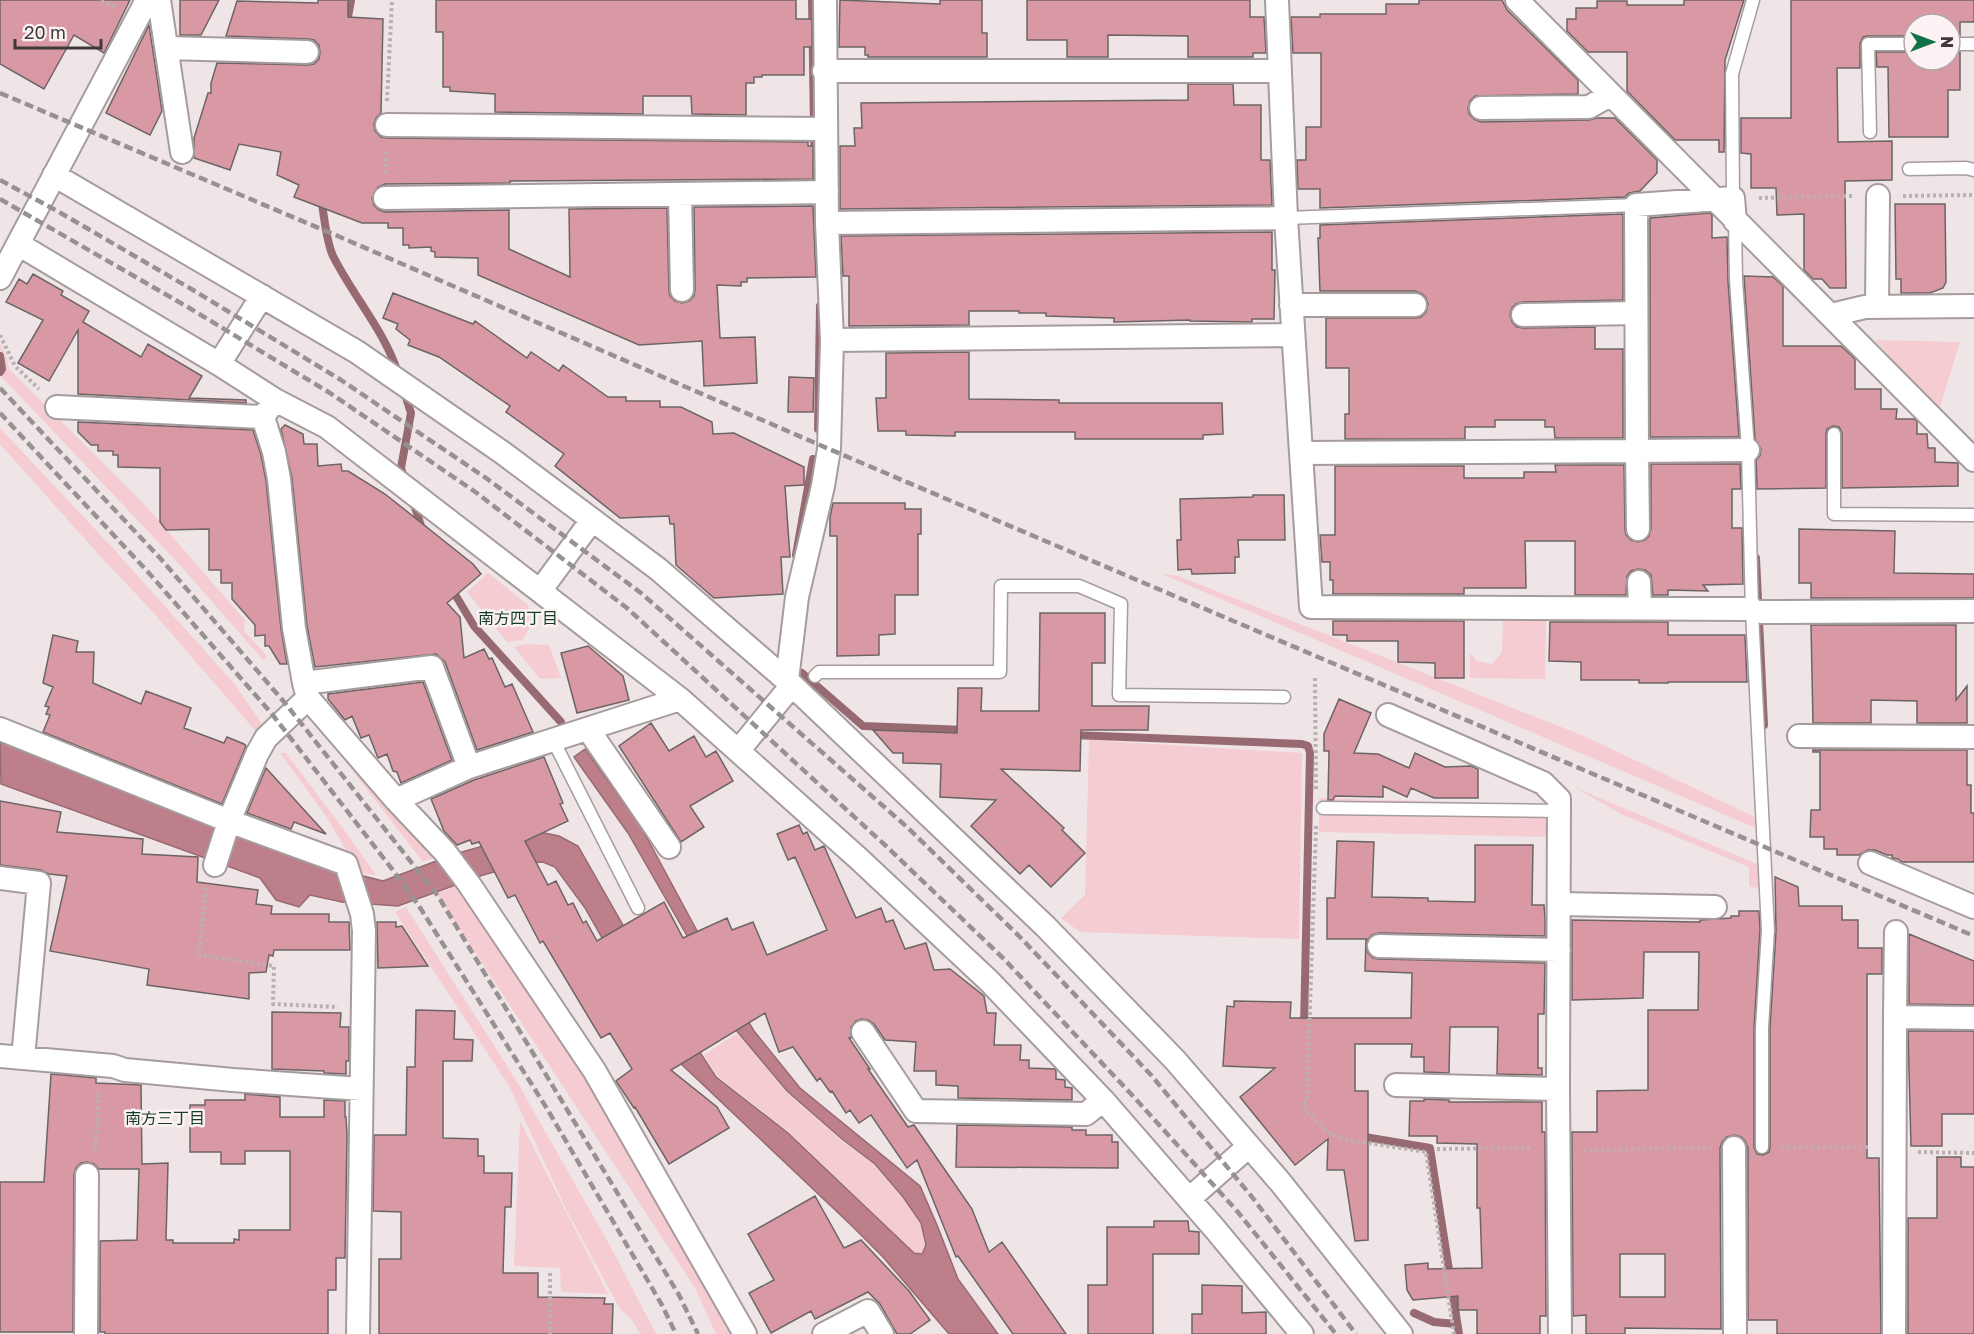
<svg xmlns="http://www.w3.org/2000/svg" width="1974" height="1334" font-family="'Golos Text','Noto Sans JP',sans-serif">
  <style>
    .green { fill: #f5ccd2 }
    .water { fill: #bd7f8a; stroke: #976a72; stroke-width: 1.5 }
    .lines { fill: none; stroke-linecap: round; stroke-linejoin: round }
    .stream { stroke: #976a72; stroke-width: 8 }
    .building { fill: #d999a4; stroke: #6d6465; stroke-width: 1.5; fill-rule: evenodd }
    .lane-casing { stroke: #a69c9d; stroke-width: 15 }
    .street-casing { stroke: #a69c9d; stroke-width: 26 }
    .path { stroke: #b9b0b1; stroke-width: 4; stroke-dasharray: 3 3; stroke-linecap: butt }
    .lane { stroke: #fff; stroke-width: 12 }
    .street { stroke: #fff; stroke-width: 22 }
    .rail { stroke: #989192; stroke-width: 4.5; stroke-dasharray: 9 4.5; stroke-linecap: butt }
    .labels { text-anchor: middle; stroke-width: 5; stroke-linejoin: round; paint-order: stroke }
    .neighbourhood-label { font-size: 16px; fill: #133d28; stroke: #fdf2f3 }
  </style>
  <rect width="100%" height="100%" fill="#efe5e6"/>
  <path class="green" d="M1875,340L1960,342L1939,410Z
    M0,343L7,358L9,369L144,504L245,620L244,631L267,656L263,660L179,564L1,376L4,370C3,361 0,353 0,343Z
    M0,428L110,545L232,681L263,725L259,735L152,611L100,556L0,444Z
    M488,573L528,605L529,629L522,640L507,642L467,592Z
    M1162,574L1178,576L1584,736L1757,818L1758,829Z
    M1503,616L1546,617L1545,679L1470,678V653L1477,661L1492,664L1502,652Z
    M525,644L549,645L561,678L540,679L514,647Z
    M329,740L438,856L423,862Z
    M1089,740L1302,753L1299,939L1080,932L1061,918L1085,895Z
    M280,753H286L345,831L376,875L359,873L328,819Z
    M1576,788L1762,866V888L1749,887V867L1623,815Z
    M1319,798L1550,805L1549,837L1319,832Z
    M458,885L587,1074L737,1334H716L695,1288L437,894Z
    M406,907L516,1080L613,1251L656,1334H640L632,1320L620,1309L567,1211L509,1086L395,912Z
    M737,1033L786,1092L841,1140L874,1164L902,1198L920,1223L925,1245L921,1253L914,1252L789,1132L717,1076L704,1055Z
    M520,1121L608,1294L561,1292L560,1268L514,1266Z"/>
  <path class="water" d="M0,741L340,870L383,881L455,854L521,835L540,832L559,836L578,846L664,997L716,1077L788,1133L914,1253L922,1254L926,1245L921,1223L903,1197L875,1164L842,1139L787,1091L736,1030L686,934L628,833L574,757L585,749L641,827L723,979L754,1031L800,1088L920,1186L937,1225L958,1279L998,1334H949L883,1257L851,1225L677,1060L635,996L585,908L555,867L543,862L527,863L483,875L398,906L342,902L310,895L299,907L276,900L260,878L1,784Z"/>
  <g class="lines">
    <path class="stream" d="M812,0L815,191
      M346,28L351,0
      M321,198C324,214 326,241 333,256C353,296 384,330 398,373
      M0,356L2,369L0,372
      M404,391L411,413L401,468L405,481
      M818,429L820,306
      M412,498L423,532
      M796,555L813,459
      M1756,558L1764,725
      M450,586L474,626L561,722
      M802,673L863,726L966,730
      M1072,735L1302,744L1308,746L1310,753L1304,1027
      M1359,1136L1430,1148L1459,1334
      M1414,1313L1434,1322L1456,1324"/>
  </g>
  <path class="building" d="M0,0H130L104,53L74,35L44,89L0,64Z
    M180,0H219L201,35H180Z
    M318,0H348V17L383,19L381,113L376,118L374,124L375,131L381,137L387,138L808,142V146H813V179L510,181V183L385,184L378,187L372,198L374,205L379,210L385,212L509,210V249L570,277L569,209L667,208L669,291L670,296L675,301L682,303L689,301L694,296L695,290L694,207L813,206L816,277L747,278V282H741V286L717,285L720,338L755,337L757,383L704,386L702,341L639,345L478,275V258L435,257V252L431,251V247L409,248V245H403V228H388V223H362L294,197L299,185L277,175L281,152L239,144L230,170L194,158V138L208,93H211V83L217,63L307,65L314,64L319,59L320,53L319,45L314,40L308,39L226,36L237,1L318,3Z
    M436,0H796V19H812V47H804V75H762V77H754V83H746V115L692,114L691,96H643V114L495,112V94L450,91V87H443V32H436Z
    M840,0L940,4V0H982V33H987V57H868V55H865V47H839Z
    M1027,0H1250V17H1264L1266,53H1253V57H1188V36L1108,35V57H1067V40H1027Z
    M1419,0H1502L1507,10L1578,80V94L1475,96L1470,101L1468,108L1469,114L1474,119L1481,122L1589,120L1597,118H1615L1657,160V173L1640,191L1629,193L1625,197L1320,208V189H1298L1297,160H1306V127H1321V53H1293L1291,17H1320V14H1386V4H1419Z
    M1684,0H1744L1725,60L1724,152H1719V140H1675L1627,91V52H1588L1567,31V19H1576V8H1597V1H1627V5H1684Z
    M1791,0H1974V22H1960V36H1950V24H1914V36H1867L1863,37L1860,44V68H1837L1838,142L1892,141V180L1845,181L1846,288H1830L1822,279H1813L1804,270V214L1777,215L1776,188H1751V154L1741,153V118H1791Z
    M149,25L162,111L150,135L106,113Z
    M1876,52H1914V60H1950V52H1960V90H1948V137H1889L1888,67H1877Z
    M1188,84H1233L1234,105H1261V160H1270L1272,205L840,209V146H855L854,128H862L861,103L1188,100Z
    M1895,204H1945L1946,282L1943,288L1930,293H1901V279H1896Z
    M1710,213L1712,215V238L1727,237L1728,281L1739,437H1650V218Z
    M1623,214V300L1523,302L1516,304L1512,308L1510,315L1512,322L1517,327L1523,328L1595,327V349H1623V438H1555L1554,427H1545V420H1495V427H1465V439H1345V414H1349V368H1326V318H1416L1421,317L1426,312L1428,304L1426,298L1422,294L1415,291H1320L1318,238H1320V225Z
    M1272,232V270H1275L1274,319H1252V322L1190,321V320L1114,322V318L1046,316V313H1019V311H969V325L849,326V276H843L841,236Z
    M33,274L63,291L61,295L89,311L83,322L141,357L148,344L202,376L189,398L246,400V403L78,394V330L49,381L18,363L43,320L6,302L19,279L27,284Z
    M1744,276L1773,277L1783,286V346H1841L1855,359V389H1881V409H1897L1896,419H1914L1917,421V434H1927L1928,448H1935V462L1958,463V486L1842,488V433L1839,427L1833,426L1827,429L1826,434V488L1757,489L1756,460L1760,456L1761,449L1755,439Z
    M393,293L473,324L475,321L527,358L531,352L559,371L563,365L608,397H626V401H660V407H681L712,422L713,434L734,433L804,467V485L785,486L790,557H781L783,594L714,598L676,565L674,524H670L669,516L620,518L555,466L564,454L506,412L510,406L439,357L408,345L410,340L396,329L398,324L383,318Z
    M969,352V399L1059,400V403H1222L1223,434L1203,435V439H1075V432H955V436L906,435V431H878L876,398H886V353Z
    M789,377L814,378L813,412H788Z
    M78,422L253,430L261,455L266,481L281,629L287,664H280L269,646H265V635L255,636V625L232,599V583H221V570H209V529L166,530L160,522V468L118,467V455H113V451H98V445H91L78,432Z
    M285,425L303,434L304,444H317L318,466L341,464L342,471H348L385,494L473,564L481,574L447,603L460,617L464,658L484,649L489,659L492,658L505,687L512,684L533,732L477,750L445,662L436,654L315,667L307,626L292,478L281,429Z
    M1651,464H1740L1741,489H1732V528H1742L1743,584L1703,585L1708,591L1668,590V595H1653L1651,575L1645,570L1638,569L1631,571L1627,576L1626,595H1575V541H1525L1526,588H1464V594H1333V580H1330V562H1322L1320,535H1335V466H1464V478H1524V472H1556L1555,465H1624L1625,530L1626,535L1631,540L1638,542L1645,540L1649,536L1651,529Z
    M1253,495H1284L1285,540H1238L1239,557H1235V573L1192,574L1191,569L1178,570L1177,540H1181L1180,499L1253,497Z
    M833,503H905V509H921V534H918V595H895V634L879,635V655L837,656V536H830V517Z
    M1799,529L1895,531L1894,573L1974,574V598H1811V583H1799Z
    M1040,613H1105V663H1092V706H1149L1148,730H1081L1080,771L1001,769L1064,828L1062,830L1085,853L1051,887L1029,865L1020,874L971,826L996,800L940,797L941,764L903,763V753H893L873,730L957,733L958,688H982L981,711H1039Z
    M1333,621H1464V678H1435V663L1398,662V641H1347V635H1333Z
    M1550,622H1668V635H1745L1747,682H1668V683H1639V680H1581V662L1549,661Z
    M1811,625H1956V700L1967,686V723H1917V701L1871,700V723H1813Z
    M53,635L78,641L76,652H94L93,683L141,704L146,691L191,708L184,728L224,743L227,737L244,744L246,746L222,804L43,732L50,715L46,714L49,707L45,706L53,687L43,683Z
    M588,646L623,676L629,700L577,713L561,653Z
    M423,682L452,760L401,783L397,772L393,771L387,754L378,758L369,735L361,738L352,716L345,720L328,699V694Z
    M1339,699L1371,713L1354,753L1378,754L1409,768L1415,753L1445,767L1471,766L1478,769V798H1434L1411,788L1407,797L1383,786V797L1335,796L1333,800H1328L1329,751H1324V734Z
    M651,723L669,751L694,736L706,757L716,751L733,781L690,806L704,827L681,842L619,746Z
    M1813,750H1967V785H1971V813H1974V862H1902L1898,859L1892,858V855H1887L1875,850H1868L1859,855H1837V849H1824V837H1810L1811,810H1820V752H1813Z
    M544,757L563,803L560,804L568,821L525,841L548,885L556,881L568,905L573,903L583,923L586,921L597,941L664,902L683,938L727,918L732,930L753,922L767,955L827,930L795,857L788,860L777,834L799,825L803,834L807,832L815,850L824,846L856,918L881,908L886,922L893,920L905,949L926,943L934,970L950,969L984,996L987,1013H996L994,1045H1021L1020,1060H1029V1068L1055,1069L1056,1071V1079L1065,1080V1087L1072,1088V1100L958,1098V1086L936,1085V1071H914L916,1042L885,1040L874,1024L868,1020L862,1019L856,1021L851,1027V1038H849L870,1069H868L908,1127L914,1125L972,1209L989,1252L1002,1242L1066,1334H1013L958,1256L956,1257L917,1160L907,1168L871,1115L859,1123L850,1110L846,1113L832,1091L830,1092L820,1078L817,1081L793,1047L779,1052L765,1013L671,1070L717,1107L729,1128L669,1164L635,1107L634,1108L616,1081L632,1069L610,1033L601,1038L543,941L540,943L515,895L508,898L479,842L472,844L470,840L457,845L444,831L431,799L474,780Z
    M266,768L326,834L294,822L291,829L247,813Z
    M0,801L61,812L57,832L143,839L142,854L198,857L197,882L258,890L256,904L272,906L271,914H329V922H349L350,950H274L273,956L269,955L266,972L249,973V999L147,985L149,969L50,951L67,876L49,874L41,870L0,865Z
    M1337,841L1374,842L1372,897L1428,898V901L1475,902V845H1533L1532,905H1544L1545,919V936L1379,933L1372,935L1367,940L1366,946L1368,953L1373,958L1379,959L1545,963L1544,1014H1538V1068H1542V1075L1497,1074L1498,1027H1450L1449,1073L1424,1072V1057H1411L1412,1044H1355V1091H1368V1240L1355,1241L1344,1170H1327L1328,1139L1295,1165L1240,1097L1275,1068L1223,1066L1227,1006L1234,1007V1001L1291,1002L1290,1018H1411L1412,973L1365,971L1366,939H1327V898H1335Z
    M1775,877L1798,887L1799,906H1842V920H1858V948H1882V974H1867V1158H1879L1881,1334H1777V1320H1748V1148L1745,1141L1741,1137L1735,1135L1727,1137L1722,1142L1720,1148L1721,1329L1625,1328V1334H1586V1315L1573,1316L1572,1132H1597V1091L1648,1090V1010H1698L1699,952H1644L1643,998L1572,1000V920L1700,922V920L1731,918V916H1739V911H1759L1760,930L1754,1028V1147L1757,1154L1763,1155L1769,1152L1770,1147V1028L1776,931ZM1620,1254H1665V1297H1620Z
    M377,922H396V927L402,926L428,966L378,968Z
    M1909,934L1974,961V1005L1909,1004Z
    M416,1010L455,1011L454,1039L473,1040L472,1061H443V1138L478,1139V1156H484V1173H512L511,1207H505L503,1273H538V1297L605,1298L604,1304H613L612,1334H379V1259H401V1212L373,1211L374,1135H406L407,1067H415Z
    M272,1012L341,1013L340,1027H349V1061H346V1074L324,1073V1071L272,1069Z
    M1908,1031H1974V1114H1942V1146H1911Z
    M51,1074L96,1078V1083L141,1085L142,1164L168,1163L166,1240H173V1243H234V1239L239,1240V1230H290V1151H245V1164H221V1152H190V1105H205V1100H245V1094L280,1097V1117H324V1100L345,1101V1117H346L347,1135L345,1258H336V1290H328V1334H105V1332H100V1241L137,1240L139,1169H99L94,1164L87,1162L81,1163L76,1168L74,1175L73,1332H0V1182H44Z
    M1424,1099L1449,1100V1102H1542V1132H1545L1546,1316H1540V1334H1477V1310H1458V1296L1413,1300L1407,1290L1405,1265L1428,1263V1269L1482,1268L1480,1208H1477V1144L1437,1143V1136H1409L1410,1101H1424Z
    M957,1125L1072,1127V1130H1086V1135H1112V1142H1118V1168L956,1167Z
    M1937,1157H1961V1167H1974V1334H1908V1218H1937Z
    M815,1196L844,1248L861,1240L909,1291L930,1320L910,1334H897L880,1304L868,1292L815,1319L811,1311L771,1333L749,1293L774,1280L748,1234Z
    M1154,1221H1188L1189,1231L1199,1232V1254H1153V1334H1088V1285H1107V1227H1154Z
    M1202,1285L1242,1286V1313L1266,1312V1334H1192V1314H1202Z"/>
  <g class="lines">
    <g class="lane-casing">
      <path id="lane" d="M1950,44H1974
        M1870,132L1868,44H1914
        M1909,169L1966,168L1974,170
        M1733,198L1732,74L1753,0
        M1286,218L1636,205
        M1735,221L1736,280L1748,450L1752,612L1768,930L1762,1028V1147
        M1834,434V514L1974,515
        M815,676L819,672H1000L1001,586H1079L1121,604L1119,695L1284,697
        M553,740L638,908
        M1323,808L1559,811"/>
    </g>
    <g class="street-casing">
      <path id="street" d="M159,0L182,152
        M1277,0L1286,218L1301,453L1637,451L1636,205L1733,198L1735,221
        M1517,0L1974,460
        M167,48L307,52
        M824,71H1280
        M1481,108L1589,107L1610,95
        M387,125L825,129
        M54,175L357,352L503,453L658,569L792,685L1046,927L1175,1060L1281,1183L1401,1334
        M680,194L682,290
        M385,198L827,192
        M827,223L1286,218
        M18,244L219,364L275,400L327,427L680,699L859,859L989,981L1103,1100L1215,1229L1302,1334
        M0,278L147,0
        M1291,305H1415
        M1877,307L1878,196
        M1523,315L1636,313
        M1831,315L1865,307L1974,306
        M832,340L1293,335
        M219,364L262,296
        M275,400L263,417L274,452L279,479L294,628L304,683
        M57,407L263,417
        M1301,453L1311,607L1752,609
        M1638,529L1637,451L1748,450
        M1639,582L1640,608
        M540,591L592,520
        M1762,612L1974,611
        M787,680L797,597L823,486L829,449L832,340L827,223L825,0
        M1388,715L1543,783L1559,799L1558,1089L1560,1334
        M0,729L229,821L346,864L362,914L364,931L358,1334
        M588,729L669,847
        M1799,736L1974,737
        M738,751L792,685
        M469,767L680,699
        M396,800L469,767L432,667L304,683L308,698L396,800L445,852L469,884L594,1070L745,1334
        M1870,863L1974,907
        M215,865L229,821L257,754L266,738L308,698
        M0,878L39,883L23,1058
        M1559,904L1715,907
        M1379,946L1559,950
        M1895,1017L1896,932
        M863,1032L916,1111L1086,1114L1103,1100
        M0,1056L113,1066L125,1070L233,1080L361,1089
        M1396,1085L1558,1089
        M1734,1148L1735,1334
        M1189,1199L1249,1146
        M86,1334L87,1175
        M824,1334L868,1311L882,1334
        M1894,1334L1895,1017L1974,1018"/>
    </g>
    <path class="path" d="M101,0L116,8
      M387,101L392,0
      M385,173L386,151
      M1903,196L1974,195
      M1759,198L1853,196
      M0,335L15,366L39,389
      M1315,678L1316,791
      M1316,826L1307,1097L1303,1107L1326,1131L1342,1139L1426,1152L1454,1334
      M206,888L199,955L274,966L273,1004L338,1007
      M1781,1147H1870
      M1437,1149L1533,1148
      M1583,1150L1711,1148
      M95,1151L99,1090
      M1918,1152L1974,1153
      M550,1273V1334"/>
    <use href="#lane" class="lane"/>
    <use href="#street" class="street"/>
    <path class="rail" d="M0,93L340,237L829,449L1974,936
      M0,180L59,212L193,290L341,380L486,478L641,593L907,827L1020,937L1151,1075L1252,1197L1356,1334
      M0,199L186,306L330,393L474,491L627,608L886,846L1003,958L1132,1095L1237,1211L1336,1334
      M0,388L160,558L285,703L438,896L679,1295L698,1334
      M0,413L148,572L272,714L392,869L419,906L546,1107L662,1305L676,1334"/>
  </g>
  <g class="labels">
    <g class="neighbourhood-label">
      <text x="518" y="624">南方四丁目</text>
      <text x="165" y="1124">南方三丁目</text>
    </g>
  </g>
  <g transform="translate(1932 42) rotate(90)"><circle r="28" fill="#fdf2f3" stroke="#b1a8a9" stroke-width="1.5"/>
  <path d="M0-4.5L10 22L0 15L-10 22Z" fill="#117248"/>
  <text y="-9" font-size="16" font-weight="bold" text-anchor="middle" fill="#3e3a3a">N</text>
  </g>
  <path d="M15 39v9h86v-9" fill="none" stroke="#3e3a3a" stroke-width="3"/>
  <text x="24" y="39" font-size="18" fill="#3e3a3a" stroke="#fdf2f3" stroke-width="4.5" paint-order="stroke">20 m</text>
</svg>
